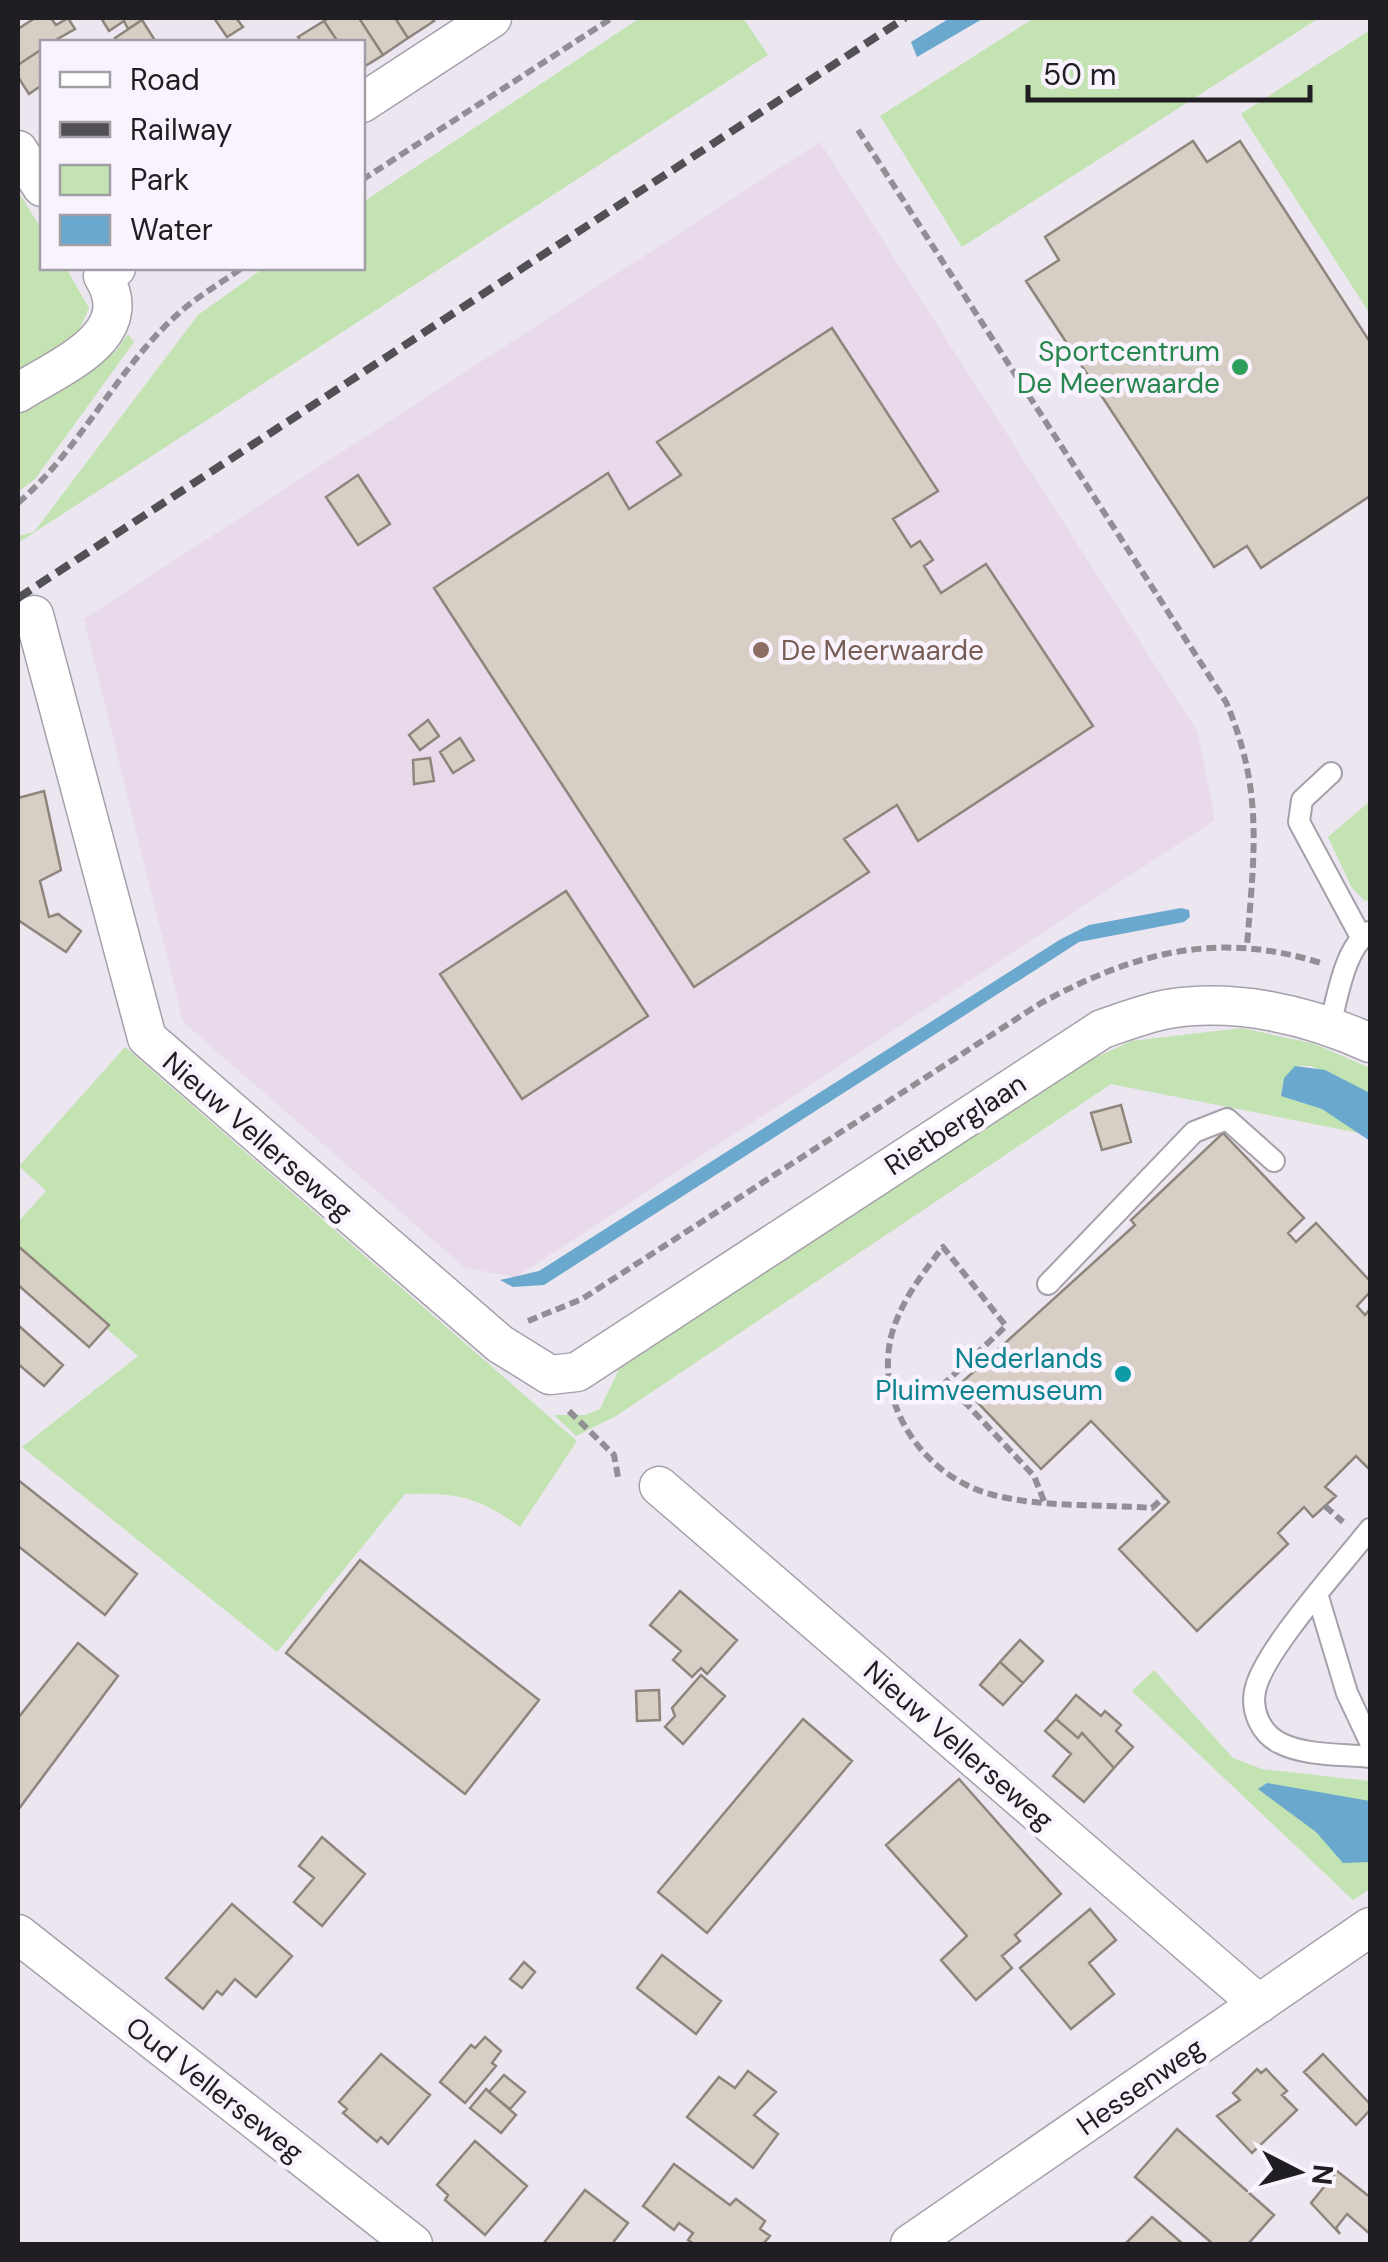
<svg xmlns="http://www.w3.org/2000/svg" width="1388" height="2262" font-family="'DM Sans',sans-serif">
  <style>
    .education { fill: #e8d9eb }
    .green { fill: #c4e3b2 }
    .water { fill: #6aa8cd }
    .building { fill: #d7cec5; stroke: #8e857d; stroke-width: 2.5 }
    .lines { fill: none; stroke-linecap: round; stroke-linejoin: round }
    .lane-casing { stroke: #a5a0aa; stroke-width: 24 }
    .street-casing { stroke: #a5a0aa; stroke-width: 41 }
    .path { stroke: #928e96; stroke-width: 6; stroke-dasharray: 10 5; stroke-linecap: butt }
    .lane { stroke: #fff; stroke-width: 20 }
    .street { stroke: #fff; stroke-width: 38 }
    .rail { stroke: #524f55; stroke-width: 8; stroke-dasharray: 15 8; stroke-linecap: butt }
    .leisure-dot { fill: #2e9e5b; stroke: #f9f3fe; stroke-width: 4 }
    .education-dot { fill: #8d6e63; stroke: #f9f3fe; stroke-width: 4 }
    .culture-dot { fill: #0f9aa8; stroke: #f9f3fe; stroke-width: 4 }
    .labels { text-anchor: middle; stroke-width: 9; stroke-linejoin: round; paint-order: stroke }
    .leisure-label { font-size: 28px; fill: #27864d; stroke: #f9f3fe; text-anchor: end }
    .education-label { font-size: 28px; fill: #785e54; stroke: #f9f3fe; text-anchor: start }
    .street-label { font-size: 28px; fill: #201e22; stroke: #f9f3fe }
    .culture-label { font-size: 28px; fill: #0d838f; stroke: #f9f3fe; text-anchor: end }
  </style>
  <rect width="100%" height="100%" fill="#ece6f1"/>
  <path class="education" d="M820,142L1197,731L1215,820L516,1277L465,1268L183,1022L84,619Z"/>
  <path class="green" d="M640,18H743L768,55L18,543V536L34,532L198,315L264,268H362L363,202Z
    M1034,18H1319L962,247L880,116Z
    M1370,30V314L1241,114Z
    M18,191L42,230V268H66L89,308L79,331L18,374Z
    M128,334L134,342L35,479L18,492V415L116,351Z
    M1370,801V900L1365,901L1352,888L1328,837Z
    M1242,1028L1315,1044L1370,1068V1093L1311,1066H1296L1284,1079L1281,1095L1322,1109L1364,1134L1111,1084L616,1416L576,1436L554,1415H585L600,1409L619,1369L629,1362L1080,1065L1131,1041Z
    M125,1047L577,1441L520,1527C477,1496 457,1493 405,1494L277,1652L22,1447L138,1356L18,1252V1222L46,1191L19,1166Z
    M1154,1670L1233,1758L1262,1769L1370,1781V1889L1353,1900L1132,1691Z"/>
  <path class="water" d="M950,18H984L917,57L911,42Z
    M1181,908L1189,910L1190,917L1184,922L1079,942L544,1285L513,1287L500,1280L539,1271L1061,939L1089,925Z
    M1295,1066L1325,1070L1370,1093V1141L1322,1109L1281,1096L1284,1078Z
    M1267,1783L1370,1801V1862L1343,1863L1316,1832L1258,1789Z"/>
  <path class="building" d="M35,18H51L56,25L68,18L75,29L52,42H42V49L18,65V29Z
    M101,18H140L142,20L128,29L124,21L109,31Z
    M214,18H236L243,27L227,37Z
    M329,18H359L383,55L362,68V42H338L324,21Z
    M359,18H395L408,38L383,55Z
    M395,18H431L434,21L408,38Z
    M142,20L156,42H118L115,38Z
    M324,21L338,42H302L298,37Z
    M42,49V85L29,94L18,77V65Z
    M1193,141L1207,162L1240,141L1370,342V496L1261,568L1247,546L1214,567L1026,281L1059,260L1045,237Z
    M832,328L938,491L893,519L911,547L920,541L933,560L924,566L941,593L986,564L1093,726L918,841L897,805L844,839L869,872L694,987L434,588L608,473L629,509L681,475L657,442Z
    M358,475L390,524L358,545L326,497Z
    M428,720L439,736L420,750L409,735Z
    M460,738L474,760L453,773L440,752Z
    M430,758L434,781L414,784L413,760Z
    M44,791L61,870L40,881L49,917L58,914L81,931L66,952L18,920V798Z
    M566,891L648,1016L522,1099L440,974Z
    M1121,1105L1131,1142L1102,1150L1091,1113Z
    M1223,1133L1304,1218L1288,1233L1296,1242L1316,1223L1370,1281V1292L1357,1306L1365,1315L1370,1309V1465L1368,1468L1356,1456L1325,1487L1336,1496L1313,1517L1304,1507L1278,1533L1288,1544L1197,1631L1119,1549L1169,1502L1091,1421L1041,1469L960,1384L1135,1225L1131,1220Z
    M18,1246L109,1325L89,1347L18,1285Z
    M18,1325L63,1365L44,1386L18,1364Z
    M18,1480L137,1574L105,1615L18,1546Z
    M360,1560L539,1700L465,1794L286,1653Z
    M680,1591L737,1640L707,1674L701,1668L692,1677L673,1660L681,1651L650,1625Z
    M1020,1640L1043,1661L1023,1683L1000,1662Z
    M78,1643L118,1676L18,1810V1718Z
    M1000,1662L1023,1683L1003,1705L980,1685Z
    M701,1675L725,1696L683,1744L665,1727L675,1716L672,1708Z
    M659,1690L660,1720L637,1721L636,1691Z
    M1076,1695L1101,1716L1105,1711L1121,1725L1116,1731L1133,1747L1114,1768L1082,1733L1078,1738L1056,1719Z
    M803,1719L852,1761L707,1933L658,1892Z
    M1056,1719L1078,1738L1082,1733L1114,1768L1084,1802L1053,1776L1071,1754L1045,1731Z
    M959,1779L1061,1894L1015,1935L1020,1941L1002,1956L1012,1968L976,2000L941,1960L967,1936L886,1845Z
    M322,1837L365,1874L322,1926L294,1902L314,1878L299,1866Z
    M232,1904L292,1956L256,1997L235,1979L222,1995L217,1991L203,2009L166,1978Z
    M1090,1909L1116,1940L1089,1963L1114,1994L1071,2029L1020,1968Z
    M662,1955L721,2001L696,2034L637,1988Z
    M524,1962L535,1972L522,1988L510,1979Z
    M485,2037L501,2051L492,2063L496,2066L465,2103L440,2082L471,2045L475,2048Z
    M381,2054L430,2095L388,2144L381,2137L377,2142L343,2113L347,2109L339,2102Z
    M1323,2054L1370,2104V2110L1356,2125L1304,2072Z
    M1257,2069L1261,2073L1266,2069L1287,2091L1282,2095L1297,2110L1252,2153L1217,2116L1240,2100L1233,2093Z
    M748,2071L776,2092L754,2115L778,2134L753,2168L687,2117L719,2077L735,2088Z
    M504,2075L525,2092L510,2109L489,2092Z
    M486,2089L516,2115L501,2133L470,2108Z
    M1177,2129L1274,2215L1248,2244H1213L1135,2177Z
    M475,2141L527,2186L485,2235L445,2200L448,2195L437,2185Z
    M674,2164L730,2205L736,2199L765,2221L760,2229L770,2236L763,2244H694L688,2240L693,2233L679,2223L674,2230L643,2206Z
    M1337,2171L1370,2197V2234L1347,2214L1336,2228L1340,2234L1311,2203Z
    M585,2190L628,2223L612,2244H543Z
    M1152,2217L1183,2244H1125Z"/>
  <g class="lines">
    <g class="lane-casing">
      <path id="lane" d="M1331,773L1302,800L1299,822L1361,937
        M1330,1024C1338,997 1344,949 1369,932
        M1048,1284L1194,1132L1227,1119L1274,1161
        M1370,1529C1343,1564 1262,1652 1255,1691C1251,1711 1261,1734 1280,1743C1305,1756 1343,1754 1370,1757
        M1318,1597L1347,1693L1370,1742"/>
    </g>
    <g class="street-casing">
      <path id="street" d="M362,103L492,18
        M18,150L42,187
        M18,393C60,366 140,336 103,276L116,268
        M34,615L147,1038L500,1344L550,1375L577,1372L1102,1029C1123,1022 1146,1013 1168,1009C1236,998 1309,1015 1370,1043
        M659,1486L1259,2004
        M18,1934L413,2244
        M910,2244L1370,1927"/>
    </g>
    <path class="path" d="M858,130L1226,702C1264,791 1254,853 1247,946
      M362,180L612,18
      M18,503C81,449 116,369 179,313C198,296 221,283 242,268
      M528,1321L582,1299L1041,1003C1134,953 1216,930 1321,963
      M569,1411L614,1455L618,1477
      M1044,1501L1034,1476L946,1382L1006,1326L943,1247C922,1274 902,1300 892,1333C873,1402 923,1476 990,1494C1040,1508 1100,1504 1152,1508L1164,1497
      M1325,1506L1343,1522"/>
    <use href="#lane" class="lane"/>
    <use href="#street" class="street"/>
    <path class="rail" d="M18,598L905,18"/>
  </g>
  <circle class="leisure-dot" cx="1240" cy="367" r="10"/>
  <circle class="education-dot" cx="761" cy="650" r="10"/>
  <circle class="culture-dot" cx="1123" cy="1374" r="10"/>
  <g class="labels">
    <g class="leisure-label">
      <text x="1220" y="361">Sportcentrum<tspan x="1220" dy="32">De Meerwaarde</tspan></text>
    </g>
    <g class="education-label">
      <text x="781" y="660">De Meerwaarde</text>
    </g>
    <g class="street-label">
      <text transform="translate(955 1124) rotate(-33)" y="10">Rietberglaan</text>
      <text transform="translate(258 1136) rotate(41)" y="10">Nieuw Vellerseweg</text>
      <text transform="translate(959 1745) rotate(41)" y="10">Nieuw Vellerseweg</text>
      <text transform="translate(1140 2086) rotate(-35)" y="10">Hessenweg</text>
      <text transform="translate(215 2089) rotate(38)" y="10">Oud Vellerseweg</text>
    </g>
    <g class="culture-label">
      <text x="1103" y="1368">Nederlands<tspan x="1103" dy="32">Pluimveemuseum</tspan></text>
    </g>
  </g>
  <rect width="1388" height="2262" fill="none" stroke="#201e22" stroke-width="40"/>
  <rect x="40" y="40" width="325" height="230" fill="#f9f3fe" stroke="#a29ea6" stroke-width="2.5"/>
  <rect x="60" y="72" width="50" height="15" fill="#ffffff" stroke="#a29ea6" stroke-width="2.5"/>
  <text x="130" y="90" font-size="30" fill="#201e22">Road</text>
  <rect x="60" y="122" width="50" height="15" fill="#524f55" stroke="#a29ea6" stroke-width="2.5"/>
  <text x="130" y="140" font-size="30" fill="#201e22">Railway</text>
  <rect x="60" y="165" width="50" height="30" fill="#c4e3b2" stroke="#a29ea6" stroke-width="2.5"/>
  <text x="130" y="190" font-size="30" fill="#201e22">Park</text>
  <rect x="60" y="215" width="50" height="30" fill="#6aa8cd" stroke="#a29ea6" stroke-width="2.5"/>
  <text x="130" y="240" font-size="30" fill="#201e22">Water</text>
  <g transform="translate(1298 2172) rotate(96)" stroke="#f9f3fe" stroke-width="8" paint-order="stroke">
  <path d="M0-8L18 38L0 25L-18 38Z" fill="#201e22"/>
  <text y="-15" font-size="28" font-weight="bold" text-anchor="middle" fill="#201e22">N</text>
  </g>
  <path d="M1028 85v15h282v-15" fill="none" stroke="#201e22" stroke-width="5"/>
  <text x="1043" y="85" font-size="30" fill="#201e22" stroke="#f9f3fe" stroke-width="8" paint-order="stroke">50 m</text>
</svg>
